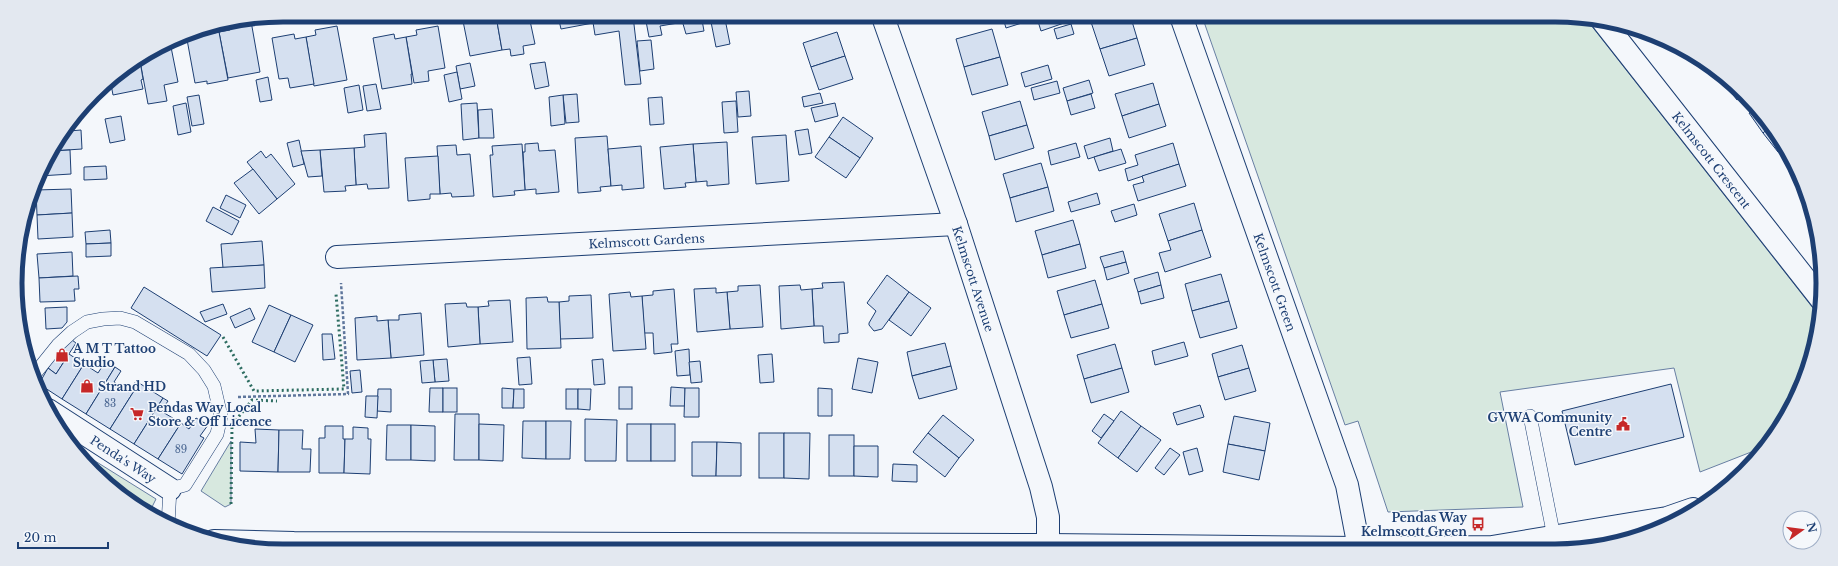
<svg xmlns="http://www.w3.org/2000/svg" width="1838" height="566" viewBox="0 0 1838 566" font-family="'Libre Baskerville',serif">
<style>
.green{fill:#d7e8df;stroke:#687fa3}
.building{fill:#d5e0f0;stroke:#1d3f73}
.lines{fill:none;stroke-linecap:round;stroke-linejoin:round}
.lane-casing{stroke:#1d3f73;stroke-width:14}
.street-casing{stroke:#1d3f73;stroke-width:24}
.path{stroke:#5e769c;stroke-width:2.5;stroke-dasharray:3 2;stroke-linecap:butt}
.lane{stroke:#f4f7fb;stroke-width:13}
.street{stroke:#f4f7fb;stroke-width:22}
.hedge{stroke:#2c6c60;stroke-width:3;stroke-dasharray:2 3;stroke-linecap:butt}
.labels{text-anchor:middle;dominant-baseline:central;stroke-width:3;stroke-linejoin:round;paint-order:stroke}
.number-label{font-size:10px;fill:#4b6792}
.street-label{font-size:12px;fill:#1d3f73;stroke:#f4f7fb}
.poi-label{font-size:12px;font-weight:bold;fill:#1d3f73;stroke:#f4f7fb;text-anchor:start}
.rim{fill:none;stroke:#1d3f73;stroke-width:5}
</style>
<rect width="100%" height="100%" fill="#f4f7fb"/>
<!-- green -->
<g class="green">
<path d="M1203,19L1587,20L1820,317L1818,336L1787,417L1764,447L1700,472L1674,368L1500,392L1523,507L1388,512L1358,421L1345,425Z"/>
<path d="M231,441V504L225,507L201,491Z"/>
<path d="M71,446L156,499L152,507L134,506Z"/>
</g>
<!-- building -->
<g class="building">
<path d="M462,16H496L502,50L470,56Z"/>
<path d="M496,16H529L535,44L523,46L524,54L511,56L510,49L502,50Z"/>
<path d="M558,16H592L593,23L561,29Z"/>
<path d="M592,16H633L641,84L625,85L619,31L595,35Z"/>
<path d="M645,16L677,17L678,23L660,26L662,35L649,37Z"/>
<path d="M681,17H712V18L702,20L704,31L686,34Z"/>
<path d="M1003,18H1027L1028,21L1006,28Z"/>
<path d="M1037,18H1065L1067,22L1041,31Z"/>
<path d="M1104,18H1131L1137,38L1100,49L1091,22Z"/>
<path d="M725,19L730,44L716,47L711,22Z"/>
<path d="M251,21L260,72L228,78L219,32L230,30V25Z"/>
<path d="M1071,24L1074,34L1057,39L1054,29Z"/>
<path d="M337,26L347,80L314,86L306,37L316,35L315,30Z"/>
<path d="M438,26L445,68L428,71L429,81L414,83L406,37L417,35L416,30Z"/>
<path d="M208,29L209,34L219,32L228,80L207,84V81L195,83L186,34Z"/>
<path d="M992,29L1000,57L964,67L956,39Z"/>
<path d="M837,32L845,56L811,67L803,43Z"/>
<path d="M294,34L295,39L306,37L314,84L290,88L288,78L279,79L272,38Z"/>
<path d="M394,34L395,39L406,37L412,74H411L412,84L382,89L373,38Z"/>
<path d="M1137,38L1145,65L1109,76L1100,49Z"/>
<path d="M651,40L654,69L640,71L637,41Z"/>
<path d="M170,42L178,82L164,85L167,101L148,104L140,61Z"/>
<path d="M845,56L853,79L819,90L811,67Z"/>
<path d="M1000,57L1008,85L972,95L964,67Z"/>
<path d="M140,61L143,79L141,80L143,89L113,95L110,79Z"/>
<path d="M545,62L549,86L535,89L530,64Z"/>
<path d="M470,63L475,86L460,89L456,66Z"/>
<path d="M1048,65L1052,79L1025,87L1021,73Z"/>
<path d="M457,72L462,99L449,102L444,75Z"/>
<path d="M268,77L272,100L260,102L256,80Z"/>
<path d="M1725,78L1745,94L1737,100L1722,80Z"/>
<path d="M1089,80L1093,93L1067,101L1063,88Z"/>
<path d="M1057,81L1060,93L1034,100L1031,88Z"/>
<path d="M1153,83L1159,104L1122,116L1115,94Z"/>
<path d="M376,84L381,109L367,111L363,86Z"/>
<path d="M359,85L363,110L348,113L344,88Z"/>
<path d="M749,91L751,116L738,117L736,92Z"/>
<path d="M820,93L823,103L804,107L802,97Z"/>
<path d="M577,94L579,122L566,123L563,95Z"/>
<path d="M1091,94L1095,108L1071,115L1067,101Z"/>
<path d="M199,95L204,124L192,126L187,97Z"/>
<path d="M563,95L565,124L551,126L549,97Z"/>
<path d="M662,97L664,124L650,125L648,98Z"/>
<path d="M736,101L738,132L724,133L722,102Z"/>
<path d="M1020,101L1027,125L989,136L982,112Z"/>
<path d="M186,103L191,132L178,135L173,106Z"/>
<path d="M477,103L479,138L463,140L461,104Z"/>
<path d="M835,103L838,116L815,122L811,108Z"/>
<path d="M1159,104L1166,126L1129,138L1122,116Z"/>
<path d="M1756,108L1771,126L1763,133L1749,113Z"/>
<path d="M492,109L494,138H479L478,110Z"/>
<path d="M121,116L125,140L110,143L105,119Z"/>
<path d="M843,117L873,138L860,158L829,137Z"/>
<path d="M67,125H69V131L81,130L82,149L51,151Z"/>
<path d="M1027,125L1034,148L995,160L989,136Z"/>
<path d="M1771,126L1785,147L1778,152L1763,133Z"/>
<path d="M808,129L812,153L799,155L795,131Z"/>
<path d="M386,133L389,188L368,189L367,184L356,185L354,148L365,147L364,135Z"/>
<path d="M786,135L789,181L756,184L752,137Z"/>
<path d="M607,136L611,186L600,187L601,191L578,193L575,138Z"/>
<path d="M829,137L860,158L846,178L815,157Z"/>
<path d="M1110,138L1113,151L1088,159L1084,146Z"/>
<path d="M299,140L304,164L293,167L287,143Z"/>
<path d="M727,142L729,184L707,186V181L696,182L693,144Z"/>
<path d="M538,143L539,151L555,150L559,192L536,194V189L525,190L523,152H525V144Z"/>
<path d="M1076,143L1080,157L1051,165L1048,151Z"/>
<path d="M1173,143L1179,164L1128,181L1125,169L1138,165L1135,155Z"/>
<path d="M522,144L525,190L514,191L515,195L493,197L490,155H493L492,146Z"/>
<path d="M693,144L696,182L685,183L686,187L664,189L660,147Z"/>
<path d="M456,145L457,155L470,154L474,196L452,197L451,193L440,194L437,146Z"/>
<path d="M641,146L644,188L622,190V185L611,186L608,149Z"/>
<path d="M354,148L356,185L345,186L346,191L324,192L320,150Z"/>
<path d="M1121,149L1126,163L1099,171L1094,157Z"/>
<path d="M70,150L71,174L39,176L43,164L51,151Z"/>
<path d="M320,150L322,176L308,177L301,151Z"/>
<path d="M261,151L266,158L271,154L295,184L277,199L247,162Z"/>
<path d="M438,156L440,194H430V199L408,201L405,158Z"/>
<path d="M1792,161L1803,181V183L1788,164Z"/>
<path d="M1041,163L1048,187L1010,198L1003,174Z"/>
<path d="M1179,164L1186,186L1138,201L1133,185L1144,182L1142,176Z"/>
<path d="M106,166L107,179L84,180V167Z"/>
<path d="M253,169L277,199L259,214L234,183Z"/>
<path d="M1048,187L1054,211L1016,222L1010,198Z"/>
<path d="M71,189L72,213L37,215L36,190Z"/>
<path d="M1097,193L1100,204L1071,212L1068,202Z"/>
<path d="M226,195L246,205L240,218L220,208Z"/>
<path d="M1194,203L1202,230L1168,241L1159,214Z"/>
<path d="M1134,204L1137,215L1115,222L1111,211Z"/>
<path d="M213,207L239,221L232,235L206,221Z"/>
<path d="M72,213L73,237L38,239L37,215Z"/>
<path d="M1073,220L1080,244L1042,255L1035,231Z"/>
<path d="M110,230L111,243L86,244L85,232Z"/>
<path d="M1202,230L1211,257L1165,272L1159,253L1171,250L1168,241Z"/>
<path d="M262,241L264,265L223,268L221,244Z"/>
<path d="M111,243V256L86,257V244Z"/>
<path d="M1080,244L1086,268L1048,278L1042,255Z"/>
<path d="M1123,251L1126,262L1104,268L1100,257Z"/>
<path d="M72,252L73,276L39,278L37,254Z"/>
<path d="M1126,262L1129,273L1107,280L1104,268Z"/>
<path d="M264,265L265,288L212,292L210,268Z"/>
<path d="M1158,272L1161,285L1138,292L1134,279Z"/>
<path d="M1221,274L1229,301L1192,311L1185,284Z"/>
<path d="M887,275L909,292L882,329L874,331L869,325V323L876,311L867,303Z"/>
<path d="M78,276L79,289H74L75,301L40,302L39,278Z"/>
<path d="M1095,280L1102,304L1064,315L1057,291Z"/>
<path d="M844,282L848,333L839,334V342L824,343L823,326H814L812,289L823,288L822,283Z"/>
<path d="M760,285L763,327L730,329L727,292L738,291V286Z"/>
<path d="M800,285L801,290L812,289L814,326L781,329L779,286Z"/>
<path d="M1161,285L1164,298L1141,304L1138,292Z"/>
<path d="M144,287L221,335L207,356L131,308Z"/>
<path d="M716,288V293L727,292L730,329L697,332L694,289Z"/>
<path d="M674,289L678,344H671L672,352L654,354L653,333H644L642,296L653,295V291Z"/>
<path d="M630,292L631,297L642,296L646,349L613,351L609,294Z"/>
<path d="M909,292L931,308L911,336L889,320Z"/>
<path d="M591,295L593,338L560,339L559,302L569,301V296Z"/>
<path d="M547,297L548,302H559L561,348L527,349L526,298Z"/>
<path d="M510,300L513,342L480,344L478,307L489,306L488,301Z"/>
<path d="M1229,301L1237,328L1200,338L1192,311Z"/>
<path d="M466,303L467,307H478L480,344L448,347L445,304Z"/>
<path d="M223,304L227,314L205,322L200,312Z"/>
<path d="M1102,304L1109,328L1071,338L1064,315Z"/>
<path d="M269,305L291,315L274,352L252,342Z"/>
<path d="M67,307V322L62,328L46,329L45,308Z"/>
<path d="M250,308L255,319L235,328L230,317Z"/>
<path d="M421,313L424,355L391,358L388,320H399V315Z"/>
<path d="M291,315L313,325L295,362L274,352Z"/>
<path d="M377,316V321L388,320L391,358L357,360L355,318Z"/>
<path d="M322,334H332L335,359L323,360Z"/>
<path d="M68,337L76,343L56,374L48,368Z"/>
<path d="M1184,342L1188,356L1155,365L1152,351Z"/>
<path d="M945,343L951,366L912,376L907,352Z"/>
<path d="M1115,344L1122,368L1084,379L1077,355Z"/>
<path d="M1242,345L1249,368L1218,377L1212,354Z"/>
<path d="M689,349L690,375L677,376L675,351Z"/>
<path d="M69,354L84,364L62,399L39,384L48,368L56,374Z"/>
<path d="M772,354L774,382L760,383L758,355Z"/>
<path d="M530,357L532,384L519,385L517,358Z"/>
<path d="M858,358L878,362L872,393L852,389Z"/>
<path d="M447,359L449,381L435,382L433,360Z"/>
<path d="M603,359L605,384L594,385L592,360Z"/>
<path d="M433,360L435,382L422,383L420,361Z"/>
<path d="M700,361L702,382L691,383L689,362Z"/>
<path d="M105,362L115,367L86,414L62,399L84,364L98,373Z"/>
<path d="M951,366L957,389L919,399L912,376Z"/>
<path d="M115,367L121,371L114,382L129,392L136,381L139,383L110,429L86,414Z"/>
<path d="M1122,368L1129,392L1091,403L1084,379Z"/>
<path d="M1249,368L1256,391L1225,400L1218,377Z"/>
<path d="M360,370L362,392L352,393L350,371Z"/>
<path d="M139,383L163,398L134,444L110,429Z"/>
<path d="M1671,384L1684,437L1575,465L1562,411Z"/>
<rect x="619" y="387" width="13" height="22"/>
<path d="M671,387L685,388V406H670Z"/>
<path d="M430,388H443V412H429Z"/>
<rect x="443" y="388" width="14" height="24"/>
<path d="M502,388L514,389L513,408H502Z"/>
<path d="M685,388H699V417H684Z"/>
<path d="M818,388L832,389V416H818Z"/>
<path d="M378,389H391V412L377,411Z"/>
<path d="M514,389H524V408H513Z"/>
<rect x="566" y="389" width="12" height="20"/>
<path d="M578,389H591L590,410L578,409Z"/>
<path d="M366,396H378L377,418L365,417Z"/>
<path d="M163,398L168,401L161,411L181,423L158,459L134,444Z"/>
<path d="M1200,405L1204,417L1177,425L1173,413Z"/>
<path d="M1121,411L1141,426L1118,458L1098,443Z"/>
<path d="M455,414H479V460H454Z"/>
<path d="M1104,414L1114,421L1101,438L1092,431Z"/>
<path d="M943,415L974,440L959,458L928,433Z"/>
<path d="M1234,416L1270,423L1265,451L1228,444Z"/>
<path d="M196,418L208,425L200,436L204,438L182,474L158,459L181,423L189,429Z"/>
<path d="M585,419L617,420L616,461H585Z"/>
<path d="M523,421H546V459L522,458Z"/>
<path d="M546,421H571L570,459H546Z"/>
<path d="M479,424L504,425L503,461L479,460Z"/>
<rect x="627" y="424" width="24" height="37"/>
<rect x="651" y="424" width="24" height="37"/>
<path d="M387,425H411V460H386Z"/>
<path d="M411,425L435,426V461L411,460Z"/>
<path d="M325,426H343V439H345L344,473H319V438H325Z"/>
<path d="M1141,426L1161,440L1137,472L1118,458Z"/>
<path d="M353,427L368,428V439H371L370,474L344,473L345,439H353Z"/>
<path d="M255,429L279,430L278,472L240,471V442L256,443Z"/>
<path d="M279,430H303L302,449H311L310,472H278Z"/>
<rect x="759" y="433" width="25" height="45"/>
<path d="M784,433H810L809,479L784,478Z"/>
<path d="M928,433L959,458L945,477L913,452Z"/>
<rect x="829" y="435" width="25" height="41"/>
<path d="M692,442H717L716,476H692Z"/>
<path d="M717,442L741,443V476H716Z"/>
<path d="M1228,444L1265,451L1259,480L1223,472Z"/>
<path d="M854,446H878V477L854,476Z"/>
<path d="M1170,448L1180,455L1164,475L1155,468Z"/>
<path d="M1197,448L1203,471L1189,475L1183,452Z"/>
<path d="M893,464L917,465V482L892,481Z"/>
</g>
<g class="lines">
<!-- lane casing -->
<g class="lane-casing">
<g id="lane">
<path d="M33,376L58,345L72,332L87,322L103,319L120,318L135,322L189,354L204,370L214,386L221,416L217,434L185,485L170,489L168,524"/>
<path d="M1530,416L1554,537"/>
</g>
</g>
<!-- street casing -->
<g class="street-casing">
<g id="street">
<path id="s1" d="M883,17L956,224L1041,487L1048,517V545"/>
<path id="s2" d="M1182,19L1347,485L1359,548"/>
<path id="s3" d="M1602,20L1821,299"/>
<path id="s4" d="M337,257L956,224"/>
<path id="s5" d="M48,410L170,489"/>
<path d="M214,541L294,543L1048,545L1359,548L1492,547L1667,518L1693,509"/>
</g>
</g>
<!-- path -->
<path class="path" d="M238,397L348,394L341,283"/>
<!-- lane -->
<use href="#lane" class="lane"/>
<!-- street -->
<use href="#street" class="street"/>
<!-- hedge -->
<g class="hedge">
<path d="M223,337L254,391L344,389L336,294"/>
<path d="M231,504L232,425L252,400L277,401"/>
</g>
</g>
<!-- icons -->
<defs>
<g id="shop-bare" transform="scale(1.08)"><path d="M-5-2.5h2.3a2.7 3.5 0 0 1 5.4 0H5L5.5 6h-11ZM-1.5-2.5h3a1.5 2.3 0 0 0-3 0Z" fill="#c62828" stroke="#f4f7fb" stroke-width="2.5" paint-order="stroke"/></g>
<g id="supermarket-bare" transform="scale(1.08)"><path d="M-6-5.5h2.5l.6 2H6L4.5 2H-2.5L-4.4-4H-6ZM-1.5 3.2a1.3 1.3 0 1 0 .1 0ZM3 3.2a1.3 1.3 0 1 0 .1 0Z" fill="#c62828" stroke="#f4f7fb" stroke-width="2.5" paint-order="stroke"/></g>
<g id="civic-bare" transform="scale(1.08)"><path d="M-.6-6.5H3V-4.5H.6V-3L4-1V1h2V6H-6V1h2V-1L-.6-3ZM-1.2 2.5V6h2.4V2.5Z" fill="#c62828" stroke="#f4f7fb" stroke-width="2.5" paint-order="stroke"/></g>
<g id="bus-bare" transform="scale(1.08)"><path d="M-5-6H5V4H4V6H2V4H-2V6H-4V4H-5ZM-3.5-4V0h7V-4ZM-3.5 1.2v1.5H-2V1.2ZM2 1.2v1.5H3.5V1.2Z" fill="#c62828" stroke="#f4f7fb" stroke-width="2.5" paint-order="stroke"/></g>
</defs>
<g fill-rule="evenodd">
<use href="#shop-bare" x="62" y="355"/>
<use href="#shop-bare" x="87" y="386"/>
<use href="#supermarket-bare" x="137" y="414"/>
<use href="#civic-bare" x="1623" y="424"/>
<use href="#bus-bare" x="1478" y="524"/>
</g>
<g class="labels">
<!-- number labels -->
<g class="number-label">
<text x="110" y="403">83</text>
<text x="181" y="449">89</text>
</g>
<!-- street labels -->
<g class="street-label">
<text stroke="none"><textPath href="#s3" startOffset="178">Kelmscott Crescent</textPath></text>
<text stroke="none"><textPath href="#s4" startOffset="310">Kelmscott Gardens</textPath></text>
<text stroke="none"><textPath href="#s1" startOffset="277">Kelmscott Avenue</textPath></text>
<text stroke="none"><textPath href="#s2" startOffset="279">Kelmscott Green</textPath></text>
<text stroke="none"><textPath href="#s5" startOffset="90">Penda's Way</textPath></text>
</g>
<!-- poi labels -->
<g class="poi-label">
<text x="73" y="348">A M T Tattoo<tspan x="73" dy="14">Studio</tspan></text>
<text x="98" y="386">Strand HD</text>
<text x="148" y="407">Pendas Way Local<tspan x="148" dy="14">Store &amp; Off Licence</tspan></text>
<text x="1612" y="417" text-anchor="end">GVWA Community<tspan x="1612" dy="14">Centre</tspan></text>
<text x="1467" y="517" text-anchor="end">Pendas Way<tspan x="1467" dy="14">Kelmscott Green</tspan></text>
</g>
</g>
<!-- crop -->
<path d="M0 0H1838V566H0ZM283 22H1555A261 261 0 0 1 1816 283V283A261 261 0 0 1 1555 544H283A261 261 0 0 1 22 283V283A261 261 0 0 1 283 22Z" fill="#e3e8f0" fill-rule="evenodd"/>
<path class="rim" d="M283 22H1555A261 261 0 0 1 1816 283V283A261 261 0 0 1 1555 544H283A261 261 0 0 1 22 283V283A261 261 0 0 1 283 22Z"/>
<!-- north arrow -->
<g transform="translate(1802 530) rotate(76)"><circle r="19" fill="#f4f7fb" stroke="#9eadc5"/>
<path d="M0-3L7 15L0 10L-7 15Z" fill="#c62828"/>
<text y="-6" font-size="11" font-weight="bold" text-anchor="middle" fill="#1d3f73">N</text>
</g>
<!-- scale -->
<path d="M18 542v6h90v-6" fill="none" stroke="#1d3f73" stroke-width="2"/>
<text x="24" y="542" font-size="12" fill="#1d3f73" stroke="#f4f7fb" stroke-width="3" paint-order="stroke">20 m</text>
</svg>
